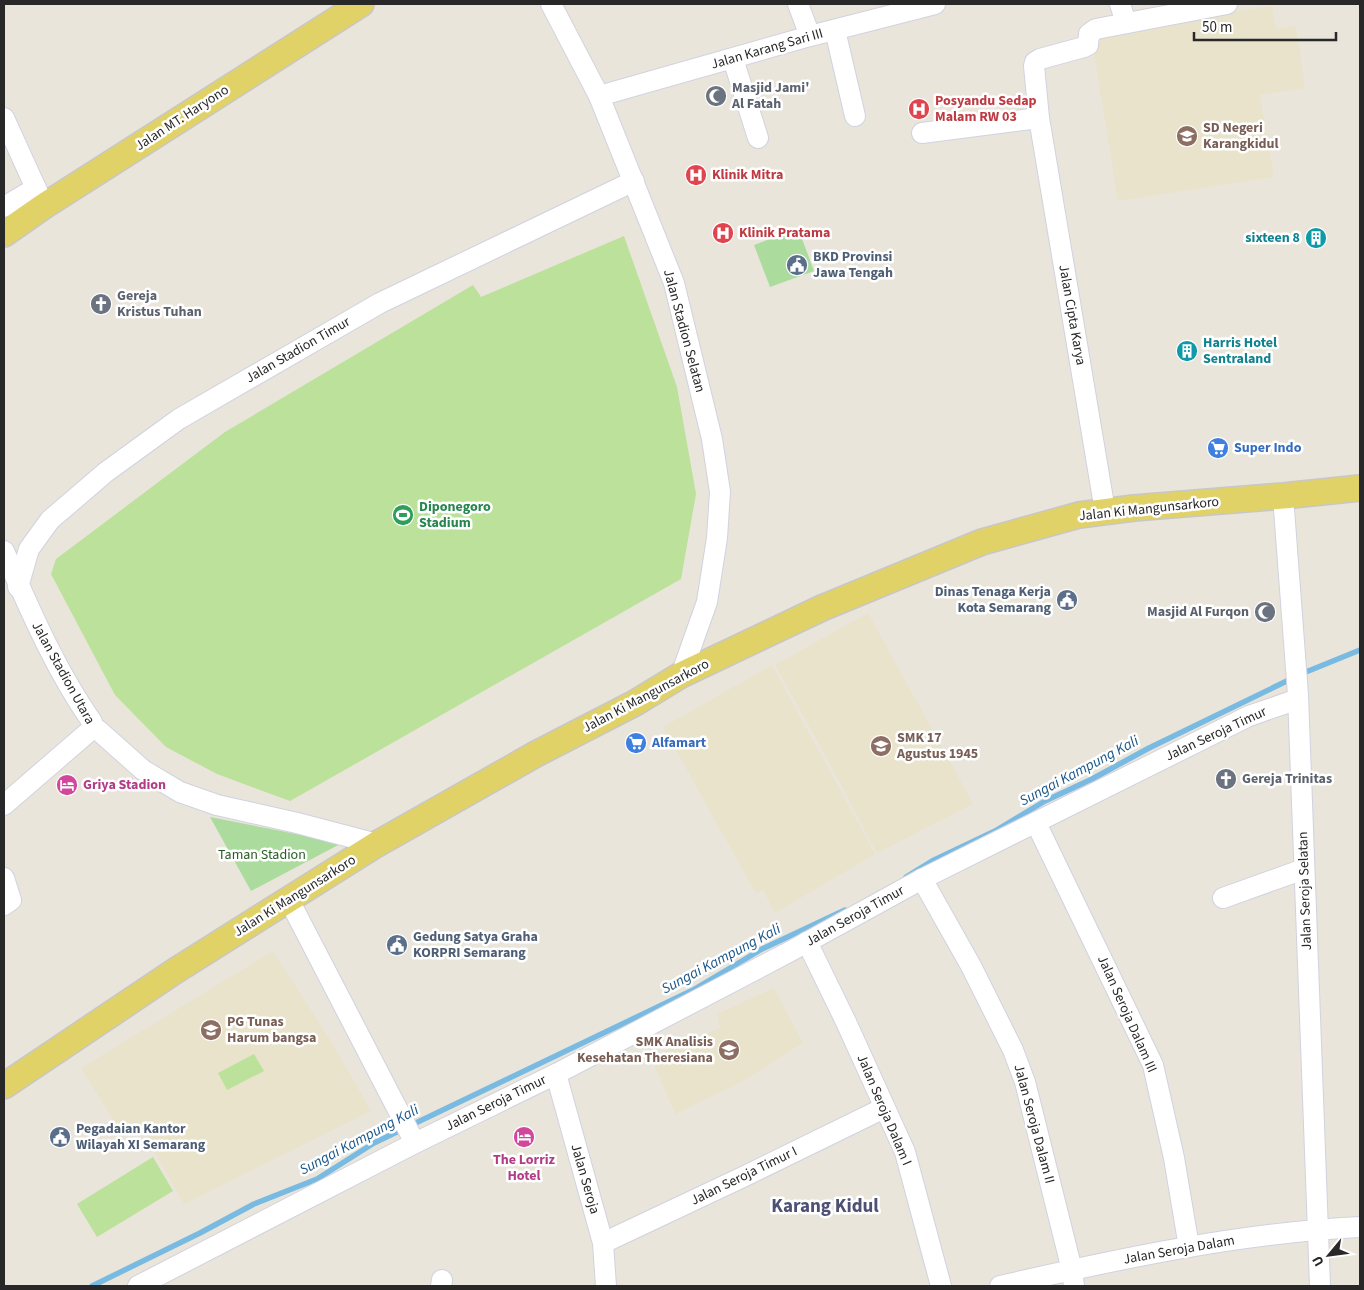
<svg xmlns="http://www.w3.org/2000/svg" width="1364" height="1290" viewBox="0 0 1364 1290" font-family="'Source Sans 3',sans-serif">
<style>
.education{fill:#e9e3cc}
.green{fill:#abdb9d}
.pitch{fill:#bbe19a}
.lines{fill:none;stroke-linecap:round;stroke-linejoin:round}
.stream{stroke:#78bae1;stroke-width:5.5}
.minor-casing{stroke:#d1d2e0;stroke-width:22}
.major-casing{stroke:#c7c7c7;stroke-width:28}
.minor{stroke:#fff;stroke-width:20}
.major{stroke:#e1d268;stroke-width:25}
.labels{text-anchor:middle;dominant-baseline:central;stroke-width:5;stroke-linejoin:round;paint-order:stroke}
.street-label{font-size:14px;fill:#282828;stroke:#fff}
.worship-label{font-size:14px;font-weight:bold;fill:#5b616d;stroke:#fff;text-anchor:start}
.health-label{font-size:14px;font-weight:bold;fill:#be3a42;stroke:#fff;text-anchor:start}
.education-label{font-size:14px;font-weight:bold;fill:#785e54;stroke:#fff;text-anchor:start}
.culture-label{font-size:14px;font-weight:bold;fill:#0d838f;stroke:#fff;text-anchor:end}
.service-label{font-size:14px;font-weight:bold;fill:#4e5e75;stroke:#fff;text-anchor:start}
.shop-label{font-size:14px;font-weight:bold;fill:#366cbe;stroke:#fff;text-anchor:start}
.leisure-label{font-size:14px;font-weight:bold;fill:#27864d;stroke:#fff;text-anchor:start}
.hotel-label{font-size:14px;font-weight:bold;fill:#b23c85;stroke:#fff;text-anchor:start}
.park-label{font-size:14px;fill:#265d21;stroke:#fff}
.water-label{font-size:15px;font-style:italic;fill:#1b578a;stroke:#fff}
.district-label{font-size:19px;font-weight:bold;fill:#4e5074;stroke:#fff}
</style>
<rect width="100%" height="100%" fill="#e9e5db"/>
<!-- education -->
<g class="education">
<path d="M1272,6L1276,29L1296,26L1305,88L1260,95L1274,177L1118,201L1091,34Z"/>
<path d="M868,613L973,804L877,853L829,762L775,665Z"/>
<path d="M772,665L875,854L775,913L763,890L756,894L663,727Z"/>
<path d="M273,951L334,1046L371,1111L184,1204L139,1125L115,1123L81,1068Z"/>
<path d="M774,988L803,1043L739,1083L675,1114L651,1057L720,1028L717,1014Z"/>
</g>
<!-- green -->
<g class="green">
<path d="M798,228L814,271L770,287L754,245Z"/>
<path d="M210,817L342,843L251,891Z"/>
</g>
<!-- pitch -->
<g class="pitch">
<path d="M624,236L677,387L696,494L681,579L290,801L217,774L166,747L115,695L51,574L56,559L225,432L473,285L481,297Z"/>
<path d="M254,1054L264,1071L227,1090L218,1073Z"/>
<path d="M153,1157L173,1191L97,1237L77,1204Z"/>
</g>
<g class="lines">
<!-- stream -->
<g class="stream">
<path d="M1301,674L1360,650"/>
<path d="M906,877L932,861L995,831L1045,801L1092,779L1149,748L1293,678"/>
<path d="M92,1286L200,1233L254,1204L317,1179L374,1143L693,990L762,949L845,910"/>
</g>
<!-- minor casing -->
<g class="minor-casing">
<g id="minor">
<path d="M551,4L599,96L674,283L712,439L720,492L717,538L707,602L681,675"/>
<path d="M798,4L810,36"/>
<path d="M1120,4L1126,23"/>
<path d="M835,30L855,116"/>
<path d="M733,59L758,138"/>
<path d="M599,96L810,36L935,4"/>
<path d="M4,118L44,206"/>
<path d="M922,133L1039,118"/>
<path d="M4,207L36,188"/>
<path d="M1283,496L1298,695L1320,1286"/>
<path d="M1105,511L1039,118L1034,66L1035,62L1040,59L1084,47L1088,45L1089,34L1096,29L1227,4"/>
<path d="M4,551C30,610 55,669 92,722L93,728L98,730L143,770L180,792L217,805L297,823L377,844"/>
<path d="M18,587L29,549L50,520L106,472L179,419L380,303L634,181"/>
<path d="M4,805L93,728"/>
<path d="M1036,823L1153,1065L1174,1158L1189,1247"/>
<path d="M4,878L11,900L4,905"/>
<path d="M922,879L971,966L1013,1050L1025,1082L1072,1270L1074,1286"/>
<path d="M1223,898L1304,869"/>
<path d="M289,900L415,1143"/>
<path d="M807,942L846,1022L905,1152L941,1286"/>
<path d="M556,1074L603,1243L606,1286"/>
<path d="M603,1243L745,1176L884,1108"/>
<path d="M138,1286L415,1143L556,1074L789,952L922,879L1249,716L1298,699"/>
<path d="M441,1286L442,1280"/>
<path d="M1000,1286C1118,1259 1239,1233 1360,1227"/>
</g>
</g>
<!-- major casing -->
<g class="major-casing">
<g id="major">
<path d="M4,234L44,206L361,4"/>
<path d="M4,1086L175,971L377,844L536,754L635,703L681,675L822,608L982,542L1079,515L1134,508L1283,496L1360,488"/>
</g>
</g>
<!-- minor -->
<use href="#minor" class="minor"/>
<!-- major -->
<use href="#major" class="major"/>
</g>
<!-- icons -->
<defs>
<g id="mosque-disc" transform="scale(1.125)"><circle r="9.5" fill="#6b7280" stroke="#fff"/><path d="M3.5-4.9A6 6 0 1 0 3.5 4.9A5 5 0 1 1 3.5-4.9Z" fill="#fff"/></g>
<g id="hospital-disc" transform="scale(1.125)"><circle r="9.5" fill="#e0444e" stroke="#fff"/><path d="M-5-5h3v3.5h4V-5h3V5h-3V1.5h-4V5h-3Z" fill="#fff"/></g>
<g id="school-disc" transform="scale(1.125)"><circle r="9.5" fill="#8d6e63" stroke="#fff"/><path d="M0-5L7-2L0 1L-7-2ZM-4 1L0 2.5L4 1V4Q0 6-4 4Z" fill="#fff"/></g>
<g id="building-disc" transform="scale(1.125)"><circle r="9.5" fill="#0f9aa8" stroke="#fff"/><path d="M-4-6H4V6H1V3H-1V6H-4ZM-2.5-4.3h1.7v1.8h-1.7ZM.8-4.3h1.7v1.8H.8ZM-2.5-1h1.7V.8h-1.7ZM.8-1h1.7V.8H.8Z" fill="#fff"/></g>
<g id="civic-disc" transform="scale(1.125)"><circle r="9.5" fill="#5c6f8a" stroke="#fff"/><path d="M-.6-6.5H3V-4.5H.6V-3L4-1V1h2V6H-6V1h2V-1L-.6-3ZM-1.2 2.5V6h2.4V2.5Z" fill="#fff"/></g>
<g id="church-disc" transform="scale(1.125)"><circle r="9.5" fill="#6b7280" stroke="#fff"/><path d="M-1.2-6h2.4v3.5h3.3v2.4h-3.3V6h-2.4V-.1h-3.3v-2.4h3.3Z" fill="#fff"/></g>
<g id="supermarket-disc" transform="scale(1.125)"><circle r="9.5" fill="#3f7fe0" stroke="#fff"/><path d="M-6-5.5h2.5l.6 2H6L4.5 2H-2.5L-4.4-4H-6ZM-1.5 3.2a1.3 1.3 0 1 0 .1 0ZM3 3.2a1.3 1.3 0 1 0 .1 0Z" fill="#fff"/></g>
<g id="stadium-disc" transform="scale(1.125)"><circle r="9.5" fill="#2e9e5b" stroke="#fff"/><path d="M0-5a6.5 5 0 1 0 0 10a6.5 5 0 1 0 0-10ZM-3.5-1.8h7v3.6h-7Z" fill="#fff"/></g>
<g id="hotel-disc" transform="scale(1.125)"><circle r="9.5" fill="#d1479c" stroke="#fff"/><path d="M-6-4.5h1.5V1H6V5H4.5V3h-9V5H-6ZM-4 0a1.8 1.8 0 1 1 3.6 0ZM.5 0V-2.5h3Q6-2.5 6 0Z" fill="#fff"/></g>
</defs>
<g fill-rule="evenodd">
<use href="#mosque-disc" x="716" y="96"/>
<use href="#hospital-disc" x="919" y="109"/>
<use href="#school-disc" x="1187" y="136"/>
<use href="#hospital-disc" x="696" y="175"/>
<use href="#hospital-disc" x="723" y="233"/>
<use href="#building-disc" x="1316" y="238"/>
<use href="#civic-disc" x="797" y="265"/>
<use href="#church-disc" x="101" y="304"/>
<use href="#building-disc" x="1187" y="351"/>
<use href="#supermarket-disc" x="1218" y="448"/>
<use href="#stadium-disc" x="403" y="515"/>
<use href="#civic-disc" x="1067" y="600"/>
<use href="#mosque-disc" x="1265" y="612"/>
<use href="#supermarket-disc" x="636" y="743"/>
<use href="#school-disc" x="881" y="746"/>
<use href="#church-disc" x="1226" y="779"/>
<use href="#hotel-disc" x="67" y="785"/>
<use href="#civic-disc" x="397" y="945"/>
<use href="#school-disc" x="211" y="1030"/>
<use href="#school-disc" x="729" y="1050"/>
<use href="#civic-disc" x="60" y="1137"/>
<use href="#hotel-disc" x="524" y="1137"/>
</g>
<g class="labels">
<!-- street labels -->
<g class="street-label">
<text transform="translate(767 49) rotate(-16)">Jalan Karang Sari III</text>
<text transform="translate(182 118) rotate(-33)">Jalan MT. Haryono</text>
<text transform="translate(1072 315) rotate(80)">Jalan Cipta Karya</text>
<text transform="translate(684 331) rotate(75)">Jalan Stadion Selatan</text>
<text transform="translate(298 350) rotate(-30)">Jalan Stadion Timur</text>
<text transform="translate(1149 509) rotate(-6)">Jalan Ki Mangunsarkoro</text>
<text transform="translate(63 673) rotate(61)">Jalan Stadion Utara</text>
<text transform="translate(646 696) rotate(-28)">Jalan Ki Mangunsarkoro</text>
<text transform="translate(1216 734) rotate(-25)">Jalan Seroja Timur</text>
<text transform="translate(1305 891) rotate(-92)">Jalan Seroja Selatan</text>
<text transform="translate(295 896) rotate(-32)">Jalan Ki Mangunsarkoro</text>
<text transform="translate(855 916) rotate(-29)">Jalan Seroja Timur</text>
<text transform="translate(1127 1014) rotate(66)">Jalan Seroja Dalam III</text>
<text transform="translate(496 1103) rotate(-26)">Jalan Seroja Timur</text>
<text transform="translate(884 1110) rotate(67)">Jalan Seroja Dalam I</text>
<text transform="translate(1034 1124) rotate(75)">Jalan Seroja Dalam II</text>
<text transform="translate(744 1176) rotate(-26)">Jalan Seroja Timur I</text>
<text transform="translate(585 1179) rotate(74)">Jalan Seroja</text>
<text transform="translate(1179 1250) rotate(-10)">Jalan Seroja Dalam</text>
</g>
<!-- worship labels -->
<g class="worship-label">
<text x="732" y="88">Masjid Jami'<tspan x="732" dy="16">Al Fatah</tspan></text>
<text x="117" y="296">Gereja<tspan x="117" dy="16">Kristus Tuhan</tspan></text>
<text x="1249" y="612" text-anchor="end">Masjid Al Furqon</text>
<text x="1242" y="779">Gereja Trinitas</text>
</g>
<!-- health labels -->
<g class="health-label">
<text x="935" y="101">Posyandu Sedap<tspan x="935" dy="16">Malam RW 03</tspan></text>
<text x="712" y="175">Klinik Mitra</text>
<text x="739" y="233">Klinik Pratama</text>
</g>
<!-- education labels -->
<g class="education-label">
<text x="1203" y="128">SD Negeri<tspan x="1203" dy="16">Karangkidul</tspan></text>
<text x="897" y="738">SMK 17<tspan x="897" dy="16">Agustus 1945</tspan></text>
<text x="227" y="1022">PG Tunas<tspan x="227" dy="16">Harum bangsa</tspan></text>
<text x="713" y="1042" text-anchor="end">SMK Analisis<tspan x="713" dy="16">Kesehatan Theresiana</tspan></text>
</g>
<!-- culture labels -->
<g class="culture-label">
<text x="1300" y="238">sixteen 8</text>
<text x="1203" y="343" text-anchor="start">Harris Hotel<tspan x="1203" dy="16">Sentraland</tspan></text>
</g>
<!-- service labels -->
<g class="service-label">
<text x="813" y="257">BKD Provinsi<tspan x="813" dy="16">Jawa Tengah</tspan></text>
<text x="1051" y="592" text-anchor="end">Dinas Tenaga Kerja<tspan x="1051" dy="16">Kota Semarang</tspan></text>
<text x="413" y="937">Gedung Satya Graha<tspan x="413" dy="16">KORPRI Semarang</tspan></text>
<text x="76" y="1129">Pegadaian Kantor<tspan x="76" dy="16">Wilayah XI Semarang</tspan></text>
</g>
<!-- shop labels -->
<g class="shop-label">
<text x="1234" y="448">Super Indo</text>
<text x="652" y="743">Alfamart</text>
</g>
<!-- leisure labels -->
<g class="leisure-label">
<text x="419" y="507">Diponegoro<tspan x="419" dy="16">Stadium</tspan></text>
</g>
<!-- hotel labels -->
<g class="hotel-label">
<text x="83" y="785">Griya Stadion</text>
<text x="524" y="1160" text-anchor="middle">The Lorriz<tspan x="524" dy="16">Hotel</tspan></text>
</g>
<!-- park labels -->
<g class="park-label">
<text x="262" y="855">Taman Stadion</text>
</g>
<!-- water labels -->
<g class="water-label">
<text transform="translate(1079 771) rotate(-28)">Sungai Kampung Kali</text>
<text transform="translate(721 959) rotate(-28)">Sungai Kampung Kali</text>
<text transform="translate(359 1140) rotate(-28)">Sungai Kampung Kali</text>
</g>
<!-- district labels -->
<g class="district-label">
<text x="825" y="1206">Karang Kidul</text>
</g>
</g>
<!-- border -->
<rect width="1364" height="1290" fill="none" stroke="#282828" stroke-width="10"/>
<!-- north arrow -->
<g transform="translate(1329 1255) rotate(241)" stroke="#ffffff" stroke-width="4" paint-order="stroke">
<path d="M0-4L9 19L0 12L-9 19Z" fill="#282828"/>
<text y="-8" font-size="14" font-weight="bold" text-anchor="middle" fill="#282828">U</text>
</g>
<!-- scale -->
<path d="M1194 32v8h142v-8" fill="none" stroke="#282828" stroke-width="2.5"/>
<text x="1202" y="32" font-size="15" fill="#282828" stroke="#ffffff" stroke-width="4" paint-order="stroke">50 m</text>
</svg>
